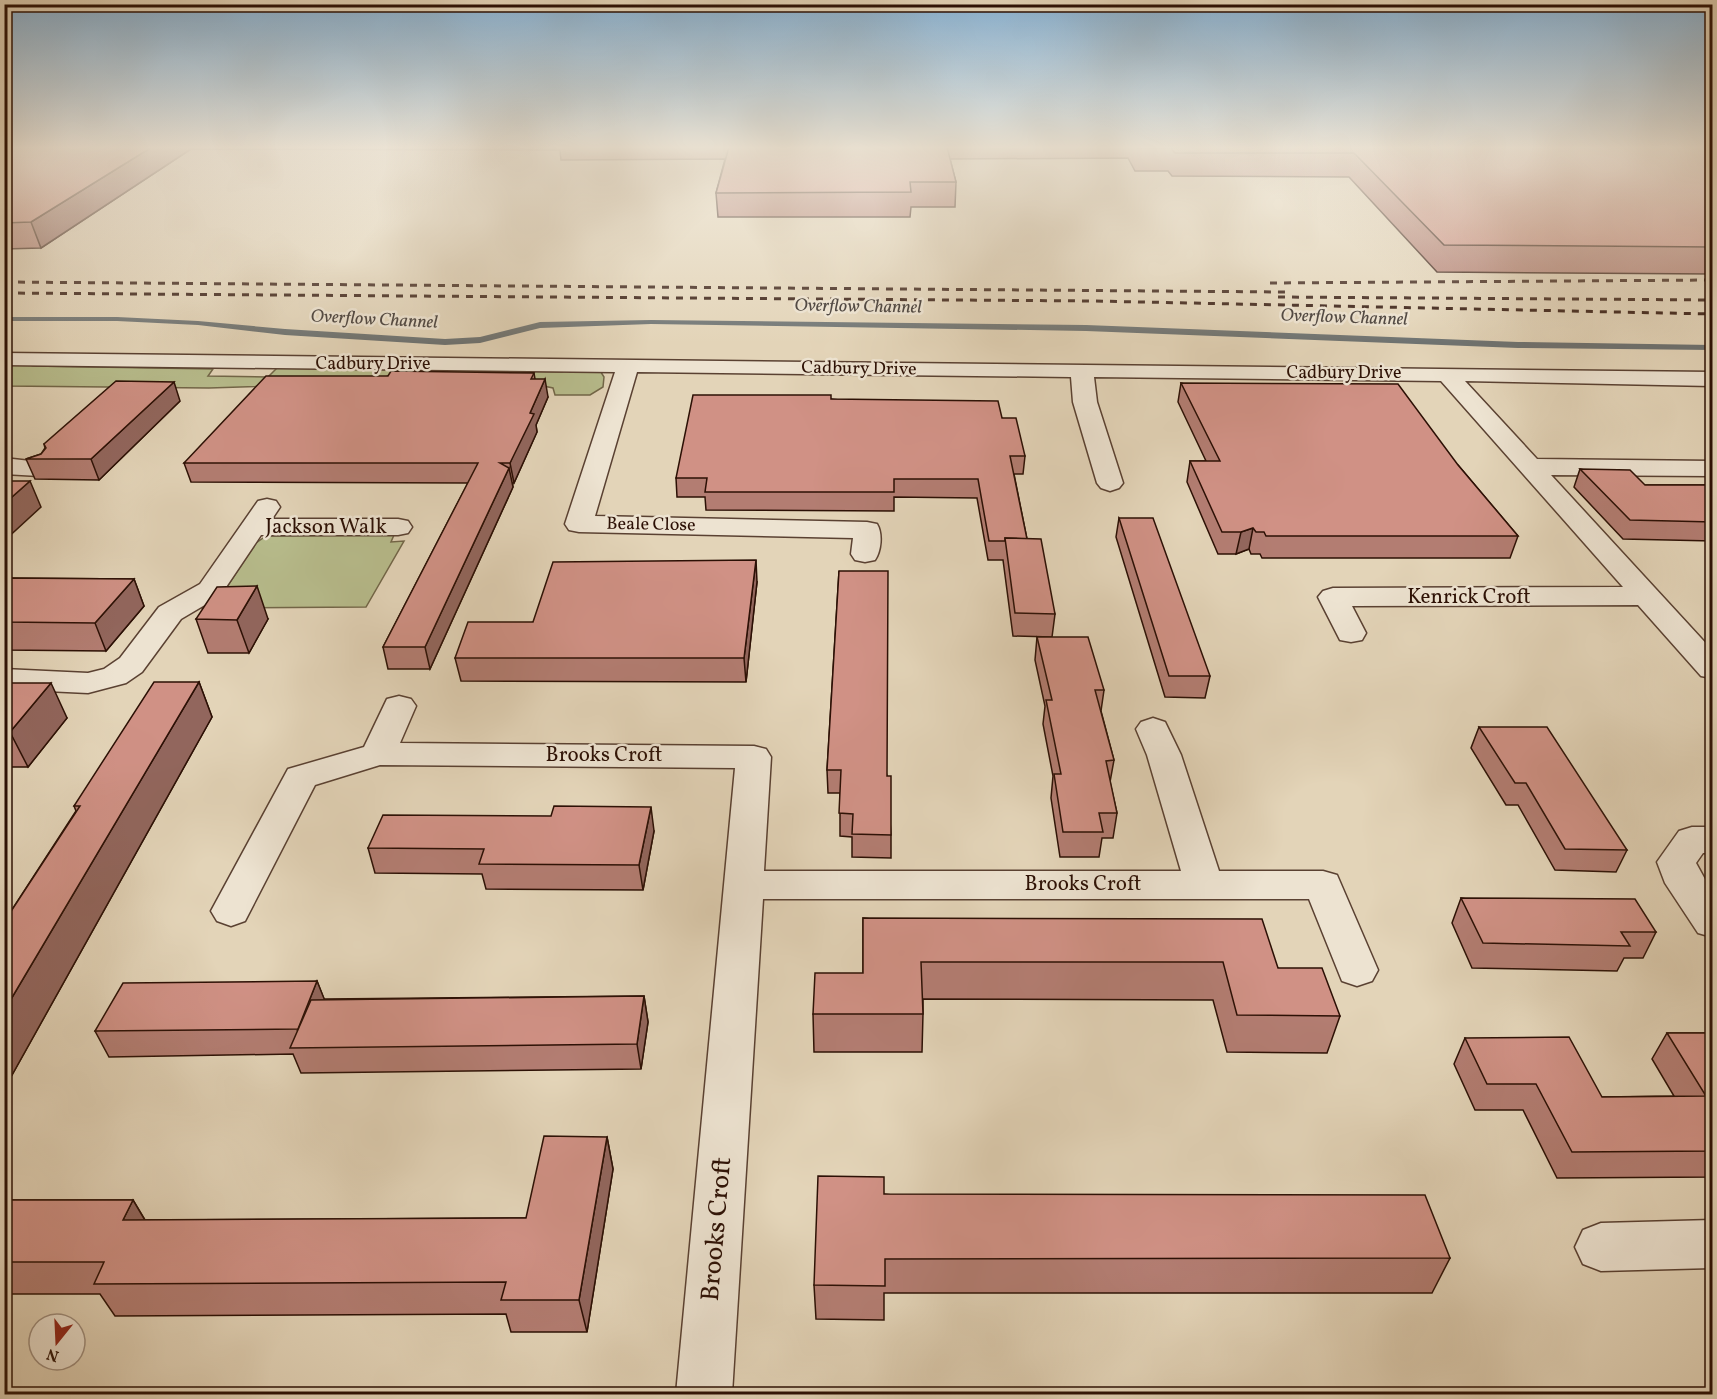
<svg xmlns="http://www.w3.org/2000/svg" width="1717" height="1399" viewBox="0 0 1717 1399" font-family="Vollkorn,serif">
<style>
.green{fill:#b7bc8c;stroke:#726648;stroke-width:1.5}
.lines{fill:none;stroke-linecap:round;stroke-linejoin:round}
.stream{fill:#6e7372;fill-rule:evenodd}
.minor-casing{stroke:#5a4132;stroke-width:3}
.minor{fill:#ede3d1;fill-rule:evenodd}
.rail{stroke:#2c1005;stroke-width:3;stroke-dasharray:7 7;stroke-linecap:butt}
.wall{fill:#b37d72;stroke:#2c1005;stroke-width:1.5}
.shaded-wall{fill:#92665d;stroke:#2c1005;stroke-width:1.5}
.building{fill:#d09185;stroke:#2c1005;stroke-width:1.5}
.labels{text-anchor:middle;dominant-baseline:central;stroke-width:5;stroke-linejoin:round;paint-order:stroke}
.far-water-label{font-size:18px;font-style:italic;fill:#524a44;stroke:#ede3d1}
.far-street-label{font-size:18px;fill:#2c1005;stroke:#ede3d1}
.street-label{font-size:21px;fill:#2c1005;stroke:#ede3d1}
.near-street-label{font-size:26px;fill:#2c1005;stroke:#ede3d1}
</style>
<rect width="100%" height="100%" fill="#e3d4b8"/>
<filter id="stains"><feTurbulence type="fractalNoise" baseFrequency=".00333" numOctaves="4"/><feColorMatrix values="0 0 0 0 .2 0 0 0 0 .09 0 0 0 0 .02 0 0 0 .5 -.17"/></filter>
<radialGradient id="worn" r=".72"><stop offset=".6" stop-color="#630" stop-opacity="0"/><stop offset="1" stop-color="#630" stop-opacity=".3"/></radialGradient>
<!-- green -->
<g class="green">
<path d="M22,362L33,366L213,369L208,376L268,377L277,368L562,372L572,368L599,369L604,377L603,387L590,395H555L553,388L504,378L209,388L5,386L4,366Z"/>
<path d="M394,535L391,542L404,541L366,607L201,608L223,593L256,543L266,536Z"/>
</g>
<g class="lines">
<!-- stream -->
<path class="stream" d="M4,317H117L198,321L285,329L445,339L480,337L540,322L651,320L1086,325L1518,342L1712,345V350L1518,348L1086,331L651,324L540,328L480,343L445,345L285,335L198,325L117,321H4Z"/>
<!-- minor casing -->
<g class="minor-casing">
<g id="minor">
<path d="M4,353L1712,372V386L1465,381L1537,459L1712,461V476L1551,475L1712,650V678L1701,676L1638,605L1352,606L1366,633L1362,640L1351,642L1340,640L1318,597L1323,591L1333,588L1623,587L1441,381L1094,377L1097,402L1123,483L1119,488L1110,491L1101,488L1097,483L1073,402L1071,377L637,372L595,516L867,522L877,524C883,534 881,551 875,560L865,562L855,560L851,554L853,538L579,532L569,530L565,524L615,372L4,365Z"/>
<path d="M4,458L48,463L52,468L48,473L39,476L4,474Z"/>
<path d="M267,499L276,501L280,507L272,519H398L408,521L412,527L408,533L398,535H261L220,596L181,619L142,672L126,683L88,693L4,689V669L88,673L104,669L120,658L159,607L200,584L258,501Z"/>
<path d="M399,696L411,699L416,706L400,743L754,746L766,749L771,757L764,871H1181L1147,755L1136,729L1141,722L1153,718L1165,722L1181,755L1219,871H1323L1337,875L1378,970L1372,981L1357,986L1342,981L1309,899H763L732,1394H676L735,768L380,765L315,785L245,921L231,926L217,921L211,911L288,769L364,747L387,699Z"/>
<path d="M1692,827H1712V853H1703L1696,863L1712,892V937L1698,933L1665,883L1657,862L1679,831Z"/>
<path d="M1712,1220V1268L1601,1271L1583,1264L1575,1247L1583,1230L1601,1223Z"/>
</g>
</g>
<!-- minor -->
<use href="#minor" class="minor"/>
<!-- rail -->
<g class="rail">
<path d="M4,282L1285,292"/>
<path d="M1270,283L1712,280"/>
<path d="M4,293L1094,301L1712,314"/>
<path d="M1278,297L1712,300"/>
</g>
</g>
<!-- wall -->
<g class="wall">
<path d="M4,147H1713V274L1437,272L1349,177L1172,176L1168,171H1135L1128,158L950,159L956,182L955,207H911L910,217H718L716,193L725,159L561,160L560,150L191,149L41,248L4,249Z"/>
<path d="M534,373L535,379L548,397L536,425L537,432L514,483H512L513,487L430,669H388L383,647L468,483L191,482L184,463L388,376Z"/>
<path d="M1181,383L1458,465L1518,536L1510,558H1262L1260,554H1251L1249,549L1236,554H1218L1187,482L1190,461H1206L1178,402Z"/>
<path d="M831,399L1002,418L1025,456L1023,474H1014L1027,539L1055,614L1052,637L1013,636L1003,560H988L977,498L894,497V511L706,510L705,497H677L676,478Z"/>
<path d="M180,401L99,480L35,479L26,459L41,454L45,448L44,444Z"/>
<path d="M1580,469L1645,485H1713V541L1623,539L1574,487Z"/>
<path d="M1119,518L1210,676L1205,698L1165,697L1116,537Z"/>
<path d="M839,571L887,776L891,835V858L852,857V837L840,836V793H828L827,770Z"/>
<path d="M4,578L134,579L144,606L106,651L4,650Z"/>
<path d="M757,582L746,682L461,681L455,658L533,622Z"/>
<path d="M196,619H268L249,653H208Z"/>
<path d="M1037,637L1104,690L1101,711L1114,760L1110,782L1117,813L1113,838H1102L1099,857H1060L1051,798L1053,776L1043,724L1045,706L1035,660Z"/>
<path d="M199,682L212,717L12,1075H4V922L76,811L74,806Z"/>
<path d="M4,684L67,718L28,767H4Z"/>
<path d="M1479,727L1627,850L1616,872L1555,870L1518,805H1506L1471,748Z"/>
<path d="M654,831L643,890L486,889L482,874L375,873L368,848Z"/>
<path d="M1461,898L1656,932L1643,958H1624L1617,971L1472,968L1452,923Z"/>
<path d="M863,918L1278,968L1340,1016L1327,1053L1227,1052L1213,1000L923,999V1014L922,1052H814L813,1014L863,973Z"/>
<path d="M317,981L324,999L644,996L648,1022L641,1069L301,1073L293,1054L109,1057L95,1031Z"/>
<path d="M1667,1033H1713V1177L1557,1178L1523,1110H1475L1454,1064L1465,1038L1602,1097L1674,1096L1652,1059Z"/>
<path d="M607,1137L613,1169L587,1332H511L506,1314L115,1316L100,1294H4V1200H133L145,1220L526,1218Z"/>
<path d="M884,1194L1450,1258L1432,1293H884V1320L816,1319L814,1285Z"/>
</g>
<!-- shaded-wall -->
<g class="shaded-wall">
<path d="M152,147H190L191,149L41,248L31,222Z"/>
<path d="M545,379L548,397L536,425L537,432L514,483L510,463L530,413Z"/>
<path d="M174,382L180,401L99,480L91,459Z"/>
<path d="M509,468L513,487L430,669L425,647Z"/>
<path d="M30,481L41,507L4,541V504Z"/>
<path d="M1253,528L1249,549L1236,554L1241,532Z"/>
<path d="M756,560L757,582L746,682L744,658Z"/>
<path d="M134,579L144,606L106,651L95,623Z"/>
<path d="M257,586L268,619L249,653L237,620Z"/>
<path d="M199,682L212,717L12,1075L4,1062V1011Z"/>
<path d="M51,683L67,718L28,767L10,732Z"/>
<path d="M651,807L654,831L643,890L639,865Z"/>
<path d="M317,981L327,1006L298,1029Z"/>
<path d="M644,996L648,1022L641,1069L637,1044Z"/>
<path d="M607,1137L613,1169L587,1332L579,1300Z"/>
<path d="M133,1200L152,1232L123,1220Z"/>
</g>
<!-- building -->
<g class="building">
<path d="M4,147H152L31,222L4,223Z"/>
<path d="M729,147H947L956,182H910L911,192L716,193Z"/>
<path d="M1137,147H1713V247L1444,245L1354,153H1175L1171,148H1137Z"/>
<path d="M391,371L534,373L531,379H545L530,413L534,414L510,463H500L509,468L425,647H383L478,463H184L266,376H388Z"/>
<path d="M116,381L174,382L91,459H26L41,454L46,448L44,444Z"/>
<path d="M1181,383L1398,384L1458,465L1518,536H1266L1264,532H1256L1253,528L1241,532H1222L1190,461H1220Z"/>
<path d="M693,395H831V399L998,401L1002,418H1016L1025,456H1010L1027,539L1005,538V541H989L978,479H894V492H705L707,478H676Z"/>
<path d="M1580,469L1630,470L1645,485H1713V522L1630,520Z"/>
<path d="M4,481H30L4,504Z"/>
<path d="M1119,518H1153L1210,676H1169Z"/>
<path d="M1005,538L1041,539L1055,614L1015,613Z"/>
<path d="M756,560L744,658H455L468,622H533L553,562Z"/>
<path d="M839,571H888L887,776H891V835L852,834L853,814L839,813L841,770H827Z"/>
<path d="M4,578L134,579L95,623L4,622Z"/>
<path d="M257,586L237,620L196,619L217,587Z"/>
<path d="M1037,637H1088L1104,690H1095L1114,760L1106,761L1117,813H1099L1103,832H1063L1054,774H1061L1046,700H1052Z"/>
<path d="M154,682H199L4,1011V922L80,806H74Z"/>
<path d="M5,683H51L10,732H4Z"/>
<path d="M1479,727H1547L1627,850L1565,849L1526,783H1515Z"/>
<path d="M554,806L651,807L639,865L479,864L484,849L368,848L383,815L551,816Z"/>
<path d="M1461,898L1635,899L1656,932H1621L1630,946L1483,943Z"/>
<path d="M863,918L1262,919L1278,968H1322L1340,1016L1237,1015L1223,962H921L923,1014H813L815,973H863Z"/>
<path d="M317,981L298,1029L95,1031L123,983Z"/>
<path d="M644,996L637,1044L290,1048L311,1000Z"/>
<path d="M1667,1033H1713V1151L1572,1152L1536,1084H1487L1465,1038L1569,1037L1602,1097L1706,1096Z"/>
<path d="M544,1136L607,1137L579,1300H501L506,1282L94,1284L104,1262H4V1200H133L123,1220L526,1218Z"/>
<path d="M818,1176L884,1177V1194L1425,1195L1450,1258L885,1259V1286L814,1285Z"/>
</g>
<!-- sky -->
<linearGradient id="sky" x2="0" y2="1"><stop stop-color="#89b4d6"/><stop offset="0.43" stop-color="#f2ecdf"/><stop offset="1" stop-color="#f2ecdf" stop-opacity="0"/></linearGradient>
<rect width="1717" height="343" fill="url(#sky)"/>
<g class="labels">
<!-- far-water labels -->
<g class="far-water-label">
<text transform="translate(858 307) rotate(1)">Overflow Channel</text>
<text transform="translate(1344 318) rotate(2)">Overflow Channel</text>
<text transform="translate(374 320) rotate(3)">Overflow Channel</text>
</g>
<!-- far-street labels -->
<g class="far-street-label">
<text x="373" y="364">Cadbury Drive</text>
<text transform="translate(859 369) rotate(1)">Cadbury Drive</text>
<text x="1344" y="373">Cadbury Drive</text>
<text transform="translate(651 525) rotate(1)">Beale Close</text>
</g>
<!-- street labels -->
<g class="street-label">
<text x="326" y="527">Jackson Walk</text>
<text x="1469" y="597">Kenrick Croft</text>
<text x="604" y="755">Brooks Croft</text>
<text x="1083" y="884">Brooks Croft</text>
</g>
<!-- near-street labels -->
<g class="near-street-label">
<text transform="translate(717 1229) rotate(-85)">Brooks Croft</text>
</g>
</g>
<!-- margin -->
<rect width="1717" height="1399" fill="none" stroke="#e3d4b8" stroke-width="24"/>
<rect x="6" y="6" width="1705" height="1387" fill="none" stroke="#2c1005" stroke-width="3"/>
<rect x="12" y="12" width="1693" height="1375" fill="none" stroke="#2c1005" stroke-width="1.5"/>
<!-- north arrow -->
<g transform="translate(57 1342) rotate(198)"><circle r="28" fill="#ede3d1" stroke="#a08f7f" stroke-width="1.5"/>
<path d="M0-4.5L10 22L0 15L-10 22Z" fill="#8f2418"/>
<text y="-9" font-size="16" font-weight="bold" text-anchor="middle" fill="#2c1005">N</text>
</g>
<rect width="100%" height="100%" filter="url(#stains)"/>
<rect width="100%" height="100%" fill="url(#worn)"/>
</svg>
